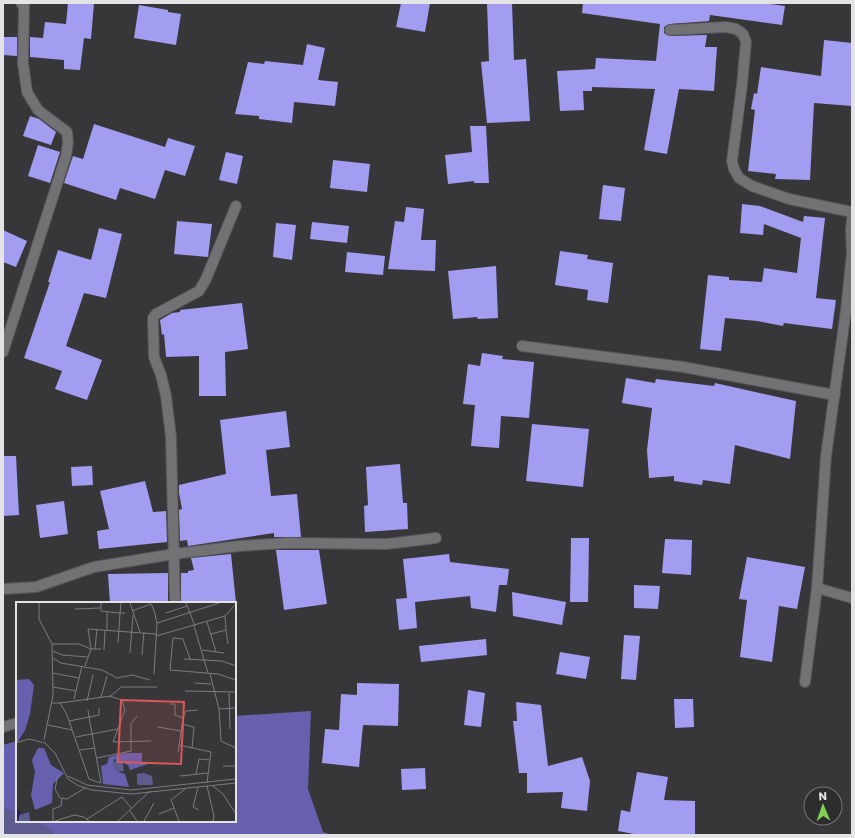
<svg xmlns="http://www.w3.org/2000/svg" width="855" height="838" viewBox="0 0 855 838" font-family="Poppins,sans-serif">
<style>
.green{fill:#5e5c8e}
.forest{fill:#6760af}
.building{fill:#a29df1}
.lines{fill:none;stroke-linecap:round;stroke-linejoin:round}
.street-casing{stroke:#555558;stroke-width:12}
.street{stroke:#727275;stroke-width:10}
.inset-river{fill:none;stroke:#27175f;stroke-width:2}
.inset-road{fill:none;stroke:#7c7c7e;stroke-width:1}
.view{fill:#d95757;fill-opacity:0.15;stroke:#d95757;stroke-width:2}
.inset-edge{fill:none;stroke:#e3e3e5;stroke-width:2}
</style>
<rect width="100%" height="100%" fill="#37373a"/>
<!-- green -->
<path class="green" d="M3,807L17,814V821H33L52,830L53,835H3Z"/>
<!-- forest -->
<g class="forest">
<path d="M311,711L308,789L323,832L331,835H53L52,830L33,821H235V716Z"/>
<path d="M17,741V814L3,807V745Z"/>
</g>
<!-- building -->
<g class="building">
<path d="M68,3H94L91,39L84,38L80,70L64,69V60L30,57V37L43,38L45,22L66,24Z"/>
<path d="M401,3H430L425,32L396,27Z"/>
<path d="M487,3H512L514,60L526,59L530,121L487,123L481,62L489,61Z"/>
<path d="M583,3H763L785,6L782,25L710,15L709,21L670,24L664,27V33L670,36L707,35L705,47H717L714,91L679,89L667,154L644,150L655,89L592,87V91H583L584,110L560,111L557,71L595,69L596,58L656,61L660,24L582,13Z"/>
<path d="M139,5L168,10V12L181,14L176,45L134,38Z"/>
<path d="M3,37H17V56L3,55Z"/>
<path d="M824,40L852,43V106L814,103L810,180L775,179L776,174L748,171L755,110L751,109L754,93L757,94L761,67L821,76Z"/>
<path d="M307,44L325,48L318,80L338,82L335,106L294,102L292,123L259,119V116L235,114L248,62L264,64L265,61L303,65Z"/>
<path d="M30,116L39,119L56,132L51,145L23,136Z"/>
<path d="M94,124L165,147L168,138L195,146L185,176L165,170L155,199L120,188L116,200L64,183L73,156L83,159Z"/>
<path d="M470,126H486L489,183H474V181L448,184L445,155L472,152Z"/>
<path d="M38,145L60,152L50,183L28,176Z"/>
<path d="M226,152L243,156L237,184L219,180Z"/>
<path d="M333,160L370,164L367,192L330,188Z"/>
<path d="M603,185L625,188L621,221L599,219Z"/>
<path d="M742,204L760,206L803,222L804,216L825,218L816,298L836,300L832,329L784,323L783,326L757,321L725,318L721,351L700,349L708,275L729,277V280L762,282L764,268L797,273L801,238L764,224L763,235L740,233Z"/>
<path d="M406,207L424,209L421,240H436L435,271L388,269L395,221L404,222Z"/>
<path d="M177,221L212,224L208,257L174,254Z"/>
<path d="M312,222L349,226L347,243L310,239Z"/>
<path d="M276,223L296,225L292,260L273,257Z"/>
<path d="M99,228L122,234L106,298L84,293L66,346L102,360L87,400L55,389L62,371L24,358L50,282H48L58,250L91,260Z"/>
<path d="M3,230L27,241L16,267L3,262Z"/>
<path d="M560,251L588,255L587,259L613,263L608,303L587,300L588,290L555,285Z"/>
<path d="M347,252L385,256L383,275L345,272Z"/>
<path d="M496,266L498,318L478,319L477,317L453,319L448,271Z"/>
<path d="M242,303L248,349L225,352L226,396H199V356L166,357L164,334L162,335L160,320L172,313L180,312V310Z"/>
<path d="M482,353L503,356L502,359L534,362L529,418L501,416L499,448L471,446L475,405L463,404L468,364L480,366Z"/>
<path d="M626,378L655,383L656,379L714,386L715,383L796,401L790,459L735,445L730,484L703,480L702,485L674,481V476L649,478L647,450L652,408L622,403Z"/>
<path d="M286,411L290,447L266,450L271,496L297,494L301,537H274V533L188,546L187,540L180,541L179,510L182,509L179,493V485L226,474L220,420Z"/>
<path d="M532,424L589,429L583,487L526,481Z"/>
<path d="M3,456H16L19,515L3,516Z"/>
<path d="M400,464L403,503H407L408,529L365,532L364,506L368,505L366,467Z"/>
<path d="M92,466L93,485L72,486L71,467Z"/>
<path d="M145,481L153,512L166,511L167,542L99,549L97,531L109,529L100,491Z"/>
<path d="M64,501L68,534L40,538L36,505Z"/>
<path d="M571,538H589L588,602H570Z"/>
<path d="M665,539L692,540L691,575L662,573Z"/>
<path d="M276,550H319L327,604L284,610Z"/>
<path d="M231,554L236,603H181V573H188V571L194,570L191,558Z"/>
<path d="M449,554L450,562L509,569L507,585H499L496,612L471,608L470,596L415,602L417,628L399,630L396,599L407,598L403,559Z"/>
<path d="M747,557L805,567L797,609L779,606L772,662L740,657L747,600L739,599Z"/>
<path d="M168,573V603H110L108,574Z"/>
<path d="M634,585L660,586L658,609L634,608Z"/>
<path d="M512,592L566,602L562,625L513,616Z"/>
<path d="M624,635L640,636L636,680L621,679Z"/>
<path d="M486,639L487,655L421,662L419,646Z"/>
<path d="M560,652L590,657L586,679L556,674Z"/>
<path d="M357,683L399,684L398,726L363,725L359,767L322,763L325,729L339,730L341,694L357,695Z"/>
<path d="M468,690L485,693L481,727L464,725Z"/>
<path d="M674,699H693L694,727L675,728Z"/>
<path d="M516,702L541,705L548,766L582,757L590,781L587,811L561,808L563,792L527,793V773H519L513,721H517Z"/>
<path d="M425,768L426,789L402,790L401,769Z"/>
<path d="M637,772L668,777L664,800L695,801V835H639L618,831L621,810L630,812Z"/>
</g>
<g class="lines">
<!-- street casing -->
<g class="street-casing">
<g id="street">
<path d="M670,30L726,27L736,29L743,34L746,42L742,85L732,161L734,169L739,178L752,186L789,199L852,212"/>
<path d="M522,346L683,367L835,395"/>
<path d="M3,352L66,156L68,142L67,132L38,110L27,92L23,63L24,6L21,3"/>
<path d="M817,588L852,598"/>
<path d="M3,589L36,587L94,567L174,554L239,546L287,543L387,544L436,538"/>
<path d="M175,603L171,437L166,396L161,375L154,357L153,318L156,314L199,291L206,279L236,206"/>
<path d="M805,682L817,588L826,456L846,310L852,253L851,230L852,219"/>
<path d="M3,727L17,723"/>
</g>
</g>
<!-- street -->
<use href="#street" class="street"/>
</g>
<!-- overview -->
<g transform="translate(16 602)">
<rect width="220" height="220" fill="#37373a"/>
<path d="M101,156L106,159L108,169L102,170L97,162ZM128,171L136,174L137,183H121V172ZM13,210L14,219H0V214Z" fill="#5e5c8e"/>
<path d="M13,77L18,83L14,112L9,128L0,143V78ZM22,146H28L35,163L48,171L37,182L36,201L19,208L15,193L19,170L16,158ZM109,151H126V160L132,162L114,168L112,163L98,157L97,162L102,170L109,172L113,185L87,182L85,164L91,162L93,155Z" fill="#6760af"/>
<path class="inset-river" d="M0,208L3,210L1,219"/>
<path class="inset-road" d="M23,1V17L36,42L37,93L28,138M85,1V9L104,11L102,41M105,1L104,11H109M114,1L124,30M170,1L179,24M59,7L84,6M116,9L135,2L138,8L141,21L138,72M150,11L171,4M191,20L200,50M141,21L203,1M178,24L192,71M91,28V10M210,28L212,42M195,32L210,28L209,14M140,34L209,14L220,2M36,42H63L75,47L72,27L140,32M79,47L81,27M88,48L89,28M186,48L208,51M37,49L46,53L72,55M114,51L117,13M126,53L128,30M37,56L45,61L86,68L101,76L116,73L134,78M168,57L206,59L220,64M174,57L167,37L157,36L154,68L202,72L220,78M69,64L75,47H85M37,71L63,76M194,72L203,107L205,139L220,146M179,81L195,82M37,85L60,89M169,89L220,90M213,91L214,127M93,94L106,98L109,108L97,140L135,139M85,95L91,74M58,97L66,64M71,99L77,73M36,101H44L51,113L73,177L85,181M44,101L95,94L105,85H141M154,102H159V113L167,116L162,150M203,107L220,106M72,108L73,115L83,113V106M167,116L170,109L182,108M53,119L73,115L85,181M166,122L178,125L176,146M32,123L56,128M142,125L165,129M60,135L102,127M0,141L13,137L29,141L39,151L52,177L63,184L76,188L115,192L220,181M163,143L195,150L191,181M64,148L79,146M81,156L115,149V122L121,114M207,164H220M180,172L183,157L194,158M42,173L39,187L44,196L51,197L69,186M52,174L71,183L115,188L220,177M164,174L192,171M191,184L198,214L197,219M197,184L207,192L220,212M182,185L177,205L183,208M114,209L121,219M143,212L158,206M71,217L106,195L116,207M37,219V207L45,204L46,197M39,219L58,213L68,215L73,219M102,219L134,189M128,219L138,201M163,219L155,198L169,187"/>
<path class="view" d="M105,98L168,100L165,162L102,160Z"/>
<rect width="220" height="220" class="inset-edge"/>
</g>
<!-- border -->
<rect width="855" height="838" fill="none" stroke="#e3e3e5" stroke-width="8"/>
<!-- north arrow -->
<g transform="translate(823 806) rotate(358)"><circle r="19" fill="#2d2d30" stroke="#767678"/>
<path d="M0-3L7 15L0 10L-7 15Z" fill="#81d050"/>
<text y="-6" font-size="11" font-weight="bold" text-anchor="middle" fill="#e3e3e5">N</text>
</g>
</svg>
